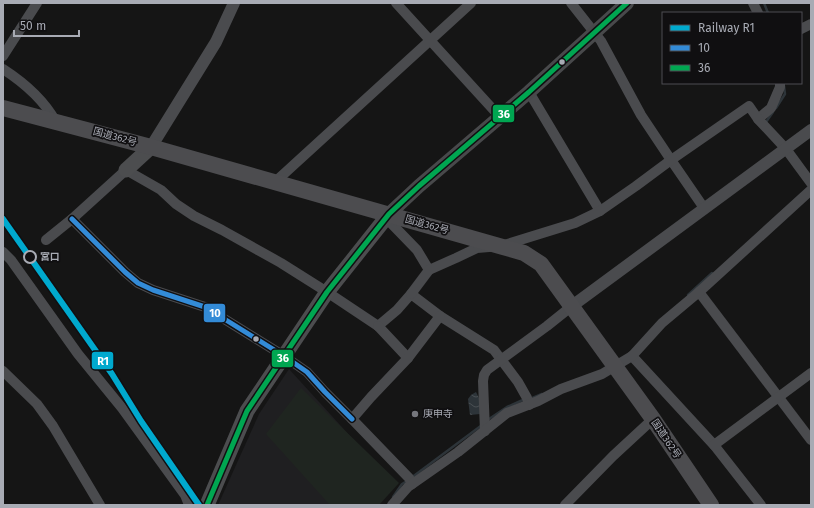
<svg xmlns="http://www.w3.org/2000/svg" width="814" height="508" viewBox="0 0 814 508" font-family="'Fira Sans','Noto Sans JP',sans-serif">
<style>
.built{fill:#1f1f21}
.pitch{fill:#1f2520}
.water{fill:url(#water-waves)}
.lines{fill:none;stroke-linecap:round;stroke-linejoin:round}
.stream{stroke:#2d3439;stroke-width:2.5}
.minor{stroke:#4a4b4e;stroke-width:10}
.tertiary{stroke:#4a4b4e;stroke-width:12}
.secondary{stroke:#48494b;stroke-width:14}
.primary{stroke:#4c4d4f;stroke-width:15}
.trunk{stroke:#4c4c4f;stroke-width:16}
.bus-1-casing{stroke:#100f11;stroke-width:8}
.bus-2-casing{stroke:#100f11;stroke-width:8}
.bus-1{stroke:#338bd7;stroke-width:5}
.bus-2{stroke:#00a651;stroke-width:5}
.rail-1-casing{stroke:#100f11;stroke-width:9}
.rail-1{stroke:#00a9ce;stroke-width:6}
.bus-dot{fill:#a8abb4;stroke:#100f11;stroke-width:1.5}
.stop-dot{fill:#100f11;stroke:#a8abb4;stroke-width:2}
.poi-dot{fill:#75767c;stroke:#100f11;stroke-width:1.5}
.labels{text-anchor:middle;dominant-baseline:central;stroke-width:3.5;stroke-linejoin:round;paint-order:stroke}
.street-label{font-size:10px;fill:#a8abb4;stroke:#100f11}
.stop-label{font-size:10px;font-weight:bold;fill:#a8abb4;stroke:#100f11;text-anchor:start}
.poi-label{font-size:10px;fill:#a8abb4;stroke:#100f11;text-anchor:start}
.line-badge{stroke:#100f11;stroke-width:1.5}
.badge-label{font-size:11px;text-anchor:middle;font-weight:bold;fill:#fff}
</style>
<defs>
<pattern id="water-waves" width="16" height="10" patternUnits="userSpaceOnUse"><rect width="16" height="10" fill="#2d3439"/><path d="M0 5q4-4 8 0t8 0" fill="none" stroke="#494f53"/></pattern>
</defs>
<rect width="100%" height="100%" fill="#151515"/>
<!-- built -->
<path class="built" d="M289,369L393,483L378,505H218L259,414Z"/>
<!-- pitch -->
<path class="pitch" d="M301,388L399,483L379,505H330L266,434Z"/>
<!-- water -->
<path class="water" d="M476,392L479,398L480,414L470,415L468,399L471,395Z"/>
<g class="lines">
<!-- stream -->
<g class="stream">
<path d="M764,3L768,13"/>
<path d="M776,108L785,94L784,86"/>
<path d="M766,122L773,112"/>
<path d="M688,295L712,273"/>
<path d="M530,399L542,394"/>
<path d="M489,419L507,407L525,399"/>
<path d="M411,478L482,425"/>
<path d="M393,497L402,484L407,481"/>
</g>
<!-- minor -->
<g class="minor">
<path d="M396,3L500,117"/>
<path d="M571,3L601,41L641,115L671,160L704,208"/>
<path d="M753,3L758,13"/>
<path d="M801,29L811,24"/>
<path d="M3,56L37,3"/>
<path d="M3,69C23,82 44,100 56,122"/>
<path d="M529,92L600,211"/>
<path d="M758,119L771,108L780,87V83"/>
<path d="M275,182L471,3"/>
<path d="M386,218L417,250L429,270"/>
<path d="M72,219L125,272L138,283L153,290L205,307L284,356L307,372L325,392L352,419"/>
<path d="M46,240L72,219L126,170L161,190L176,204L194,216L222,230L281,263L327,292L378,326L397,310L411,294L440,316L494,350L518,382L527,398L529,405"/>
<path d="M3,252L11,260L78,354L122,408L185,495L189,505"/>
<path d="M699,292L811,440"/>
<path d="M411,294L429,270L456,258L477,248L501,246L575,223L600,211L636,186L671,160L749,106L758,119L786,149L811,183"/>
<path d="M378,326L408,358"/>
<path d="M632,356L714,445"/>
<path d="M3,371L37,404L53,426L100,505"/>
<path d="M485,431L483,381L484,375L487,370L547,326L572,306"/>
<path d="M412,484L409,478L352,419L371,397L408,358L440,316"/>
<path d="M392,505L408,487L458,452L507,413L538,401L561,389L602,374L632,356L662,323L699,292L811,190"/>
<path d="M565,505L613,456L653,419"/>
<path d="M761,505L714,445L811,373"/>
</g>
<!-- tertiary -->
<g class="tertiary">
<path d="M151,147L216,42L234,3"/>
<path d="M572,306L811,130"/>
</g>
<!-- secondary -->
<path class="secondary" d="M389,214L419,186L529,92L627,3"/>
<!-- primary -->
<g class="primary">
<path d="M126,170L151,147"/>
<path d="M207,505L247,411L327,292L389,214"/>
</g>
<!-- trunk -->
<path class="trunk" d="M3,108L151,147L524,253L541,264L653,419L711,505"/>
<!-- bus-1 casing -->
<g class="bus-1-casing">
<path id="bus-1" d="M72,219L125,272L138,283L153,290L205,307L284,356L307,372L325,392L352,419"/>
</g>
<!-- bus-2 casing -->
<g class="bus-2-casing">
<path id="bus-2" d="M207,505L247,411L327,292L389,214L419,186L529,92L627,3"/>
</g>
<!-- bus-1 -->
<use href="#bus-1" class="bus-1"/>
<!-- bus-2 -->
<use href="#bus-2" class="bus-2"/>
<!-- rail-1 casing -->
<g class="rail-1-casing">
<path id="rail-1" d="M3,219L112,374L141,421L199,505"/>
</g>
<!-- rail-1 -->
<use href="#rail-1" class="rail-1"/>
</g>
<!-- markers -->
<g class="bus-dot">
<circle cx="562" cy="62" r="3.5"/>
<circle cx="256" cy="339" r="3.5"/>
</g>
<circle class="stop-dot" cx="30" cy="257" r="6"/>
<circle class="poi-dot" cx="415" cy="414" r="4"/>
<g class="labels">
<!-- street labels -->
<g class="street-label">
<text transform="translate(115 137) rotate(15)">国道362号</text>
<text transform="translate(427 225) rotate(16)">国道362号</text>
<text transform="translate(666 439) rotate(56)">国道362号</text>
</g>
<!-- stop labels -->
<g class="stop-label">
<text x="40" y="257">宮口</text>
</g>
<!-- poi labels -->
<g class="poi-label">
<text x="423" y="414">庚申寺</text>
</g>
</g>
<g class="line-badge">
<rect x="492" y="104" width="23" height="19" rx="4" fill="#00a651"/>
<rect x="203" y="303" width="23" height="20" rx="4" fill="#338bd7"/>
<rect x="271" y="349" width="23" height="19" rx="4" fill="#00a651"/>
<rect x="91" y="351" width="23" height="19" rx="4" fill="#00a9ce"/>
</g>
<g class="badge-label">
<text x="504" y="118">36</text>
<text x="215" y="317">10</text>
<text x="283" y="362">36</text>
<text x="103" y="365">R1</text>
</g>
<!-- border -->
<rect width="814" height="508" fill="none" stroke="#a8abb4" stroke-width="8"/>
<!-- legend -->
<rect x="662" y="12" width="140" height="72" fill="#100f11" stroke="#4d4d52"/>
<rect x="670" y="25" width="20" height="6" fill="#00a9ce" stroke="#4d4d52"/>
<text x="698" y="32" font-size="12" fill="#a8abb4">Railway R1</text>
<rect x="670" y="45" width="20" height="6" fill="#338bd7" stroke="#4d4d52"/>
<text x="698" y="52" font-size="12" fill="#a8abb4">10</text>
<rect x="670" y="65" width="20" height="6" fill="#00a651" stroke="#4d4d52"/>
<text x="698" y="72" font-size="12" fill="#a8abb4">36</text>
<!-- scale -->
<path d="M14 30v6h65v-6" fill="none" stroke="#a8abb4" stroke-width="2"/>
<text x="20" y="30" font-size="12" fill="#a8abb4" stroke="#100f11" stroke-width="3" paint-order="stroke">50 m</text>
</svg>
